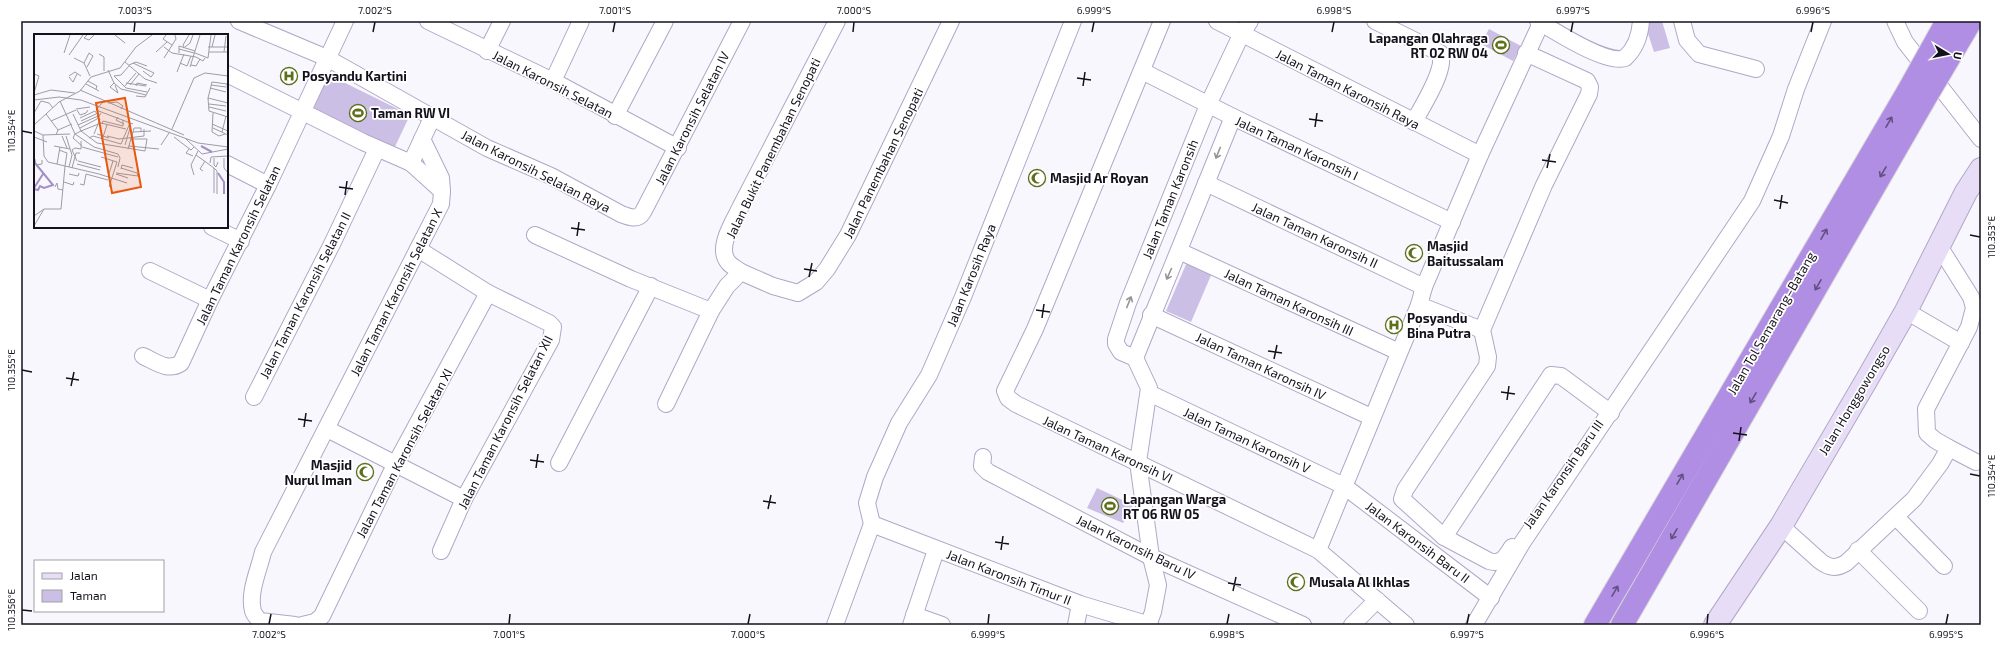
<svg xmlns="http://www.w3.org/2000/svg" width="2002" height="646" viewBox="0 0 2002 646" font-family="'Exo 2',sans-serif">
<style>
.green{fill:#ccbfe6}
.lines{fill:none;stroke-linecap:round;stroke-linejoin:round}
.street-casing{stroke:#b1a7c6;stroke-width:18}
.secondary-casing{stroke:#b1a7c6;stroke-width:24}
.highway-casing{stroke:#d5d4d6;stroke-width:24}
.street{stroke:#fff;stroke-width:16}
.secondary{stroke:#e7ddf7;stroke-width:22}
.highway{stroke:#af8ee3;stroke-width:22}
.highway-bridge-casing{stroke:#d5d4d6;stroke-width:24;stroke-linecap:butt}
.highway-bridge{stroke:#af8ee3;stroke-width:22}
.oneway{stroke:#625080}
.oneway2{stroke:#969499}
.ticks{fill:none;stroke:#15111c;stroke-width:1.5}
.labels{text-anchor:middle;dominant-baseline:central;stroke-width:3.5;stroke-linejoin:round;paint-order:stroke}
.poi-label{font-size:13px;font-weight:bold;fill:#15111c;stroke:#fff;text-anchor:start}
.street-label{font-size:13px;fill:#15111c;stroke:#fff}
.inset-river{fill:none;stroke:#a390c4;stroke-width:2}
.inset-road{fill:none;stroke:#9e9ba4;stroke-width:1}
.view{fill:#e8590c;fill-opacity:0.15;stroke:#e8590c;stroke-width:2}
.inset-edge{fill:none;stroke:#15111c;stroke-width:2}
.neatline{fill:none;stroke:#15111c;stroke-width:1.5}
.ticks-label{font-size:10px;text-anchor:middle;fill:#15111c}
</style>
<rect width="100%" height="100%" fill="#f9f7fe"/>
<!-- green -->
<g class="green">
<path d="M1644,21H1662L1670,48L1654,52Z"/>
<path d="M1489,29L1521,46L1513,61L1481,44Z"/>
<path d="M325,73L410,115L392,153L306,110Z"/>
<path d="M1187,262L1212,273L1191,322L1166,311Z"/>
<path d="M1097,488L1133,505L1123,523L1087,508Z"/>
</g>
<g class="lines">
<!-- street casing -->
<g class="street-casing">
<g id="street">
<path d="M239,21L327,58L487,148L551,176L621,214C629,217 638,221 643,212L742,21"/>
<path d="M428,21L553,81L678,148"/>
<path d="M1162,21L1035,329L1005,391L1008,398L1016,404L1318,550L1406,625"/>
<path d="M1217,21L1480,155"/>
<path d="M1375,21L1440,53C1447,69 1422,106 1414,122"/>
<path d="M1538,21C1554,31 1608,65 1625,58C1636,48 1640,36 1641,21"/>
<path d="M1682,21L1687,40L1699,54L1756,69"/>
<path d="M1895,21L1905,42L1981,139"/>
<path d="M487,51L502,21"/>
<path d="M1142,71L1233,117L1452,222"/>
<path d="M227,74L363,142L411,163L432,118"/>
<path d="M553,81L581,21"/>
<path d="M615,116L665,21"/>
<path d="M422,139L441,178L442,191"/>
<path d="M227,164L268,185"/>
<path d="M1206,183L1424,287"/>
<path d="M212,227L241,241"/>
<path d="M535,235L631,279L711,311L727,286L741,272L773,286L798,293L816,282L827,269L848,235L951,21"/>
<path d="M418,249L488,293L549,323L553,327L551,340L464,499L441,551"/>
<path d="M1179,251L1399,352"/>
<path d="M150,271L210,300"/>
<path d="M741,272C737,269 731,266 728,262C716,247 734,221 741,206L837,21"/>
<path d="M1419,305L1482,330L1544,185L1589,94L1590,87L1587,81L1526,53"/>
<path d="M1906,311L1961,343"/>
<path d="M1151,315L1371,417"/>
<path d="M1482,330L1488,357L1487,366L1405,490L1402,499L1444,537L1489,561C1502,565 1506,556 1512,547"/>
<path d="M143,356C156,362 168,372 181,363L210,300L268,185L345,21"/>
<path d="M1135,358L1233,117"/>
<path d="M1149,393L1344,486L1491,598"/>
<path d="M254,397L332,244L377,149"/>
<path d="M666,404L711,311"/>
<path d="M327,429L464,499"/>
<path d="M1949,448L1976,462"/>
<path d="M983,457L982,466L988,472L1151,557L1303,625"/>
<path d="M559,463L651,286"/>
<path d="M1896,517L1944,566"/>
<path d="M872,524L867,503L875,477L899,423L929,375L963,297L1073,21"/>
<path d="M872,524L1080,604L1150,625"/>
<path d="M1781,526L1820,561C1829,568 1836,569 1846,563L1914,499L1940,464L1949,448L1935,440L1927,433L1926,409L1969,327L1974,308L1971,297L1939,246"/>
<path d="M1444,537L1551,375L1561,376L1611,413"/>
<path d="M1318,550L1419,305L1424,287L1480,155L1541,23"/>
<path d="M1858,550L1919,611"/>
<path d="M914,615L942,625"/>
<path d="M295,625L260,621C257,618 254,614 253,611C248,593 259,570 263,552L441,204L442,191L411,163"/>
<path d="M302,625L315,622L322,616L395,465L488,293"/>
<path d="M835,625L872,524"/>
<path d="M911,625L936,550"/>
<path d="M1076,625L1080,604"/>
<path d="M1148,625L1153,612L1158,585L1151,557L1138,462L1149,388L1135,358L1121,352L1116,344V339L1128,303L1208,105L1241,35L1250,21"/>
<path d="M1352,625L1377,600"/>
<path d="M1474,625L1522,543L1752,201L1781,136L1796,89L1823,21"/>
</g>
</g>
<!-- secondary casing -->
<g class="secondary-casing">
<path id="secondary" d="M1715,625L1781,526L1866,381L1906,311L1966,192L1981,169"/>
</g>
<!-- highway casing -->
<g class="highway-casing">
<g id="highway">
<path d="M1595,625L1908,91"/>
<path d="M1622,625L1923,102"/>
</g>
</g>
<!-- street -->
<use href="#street" class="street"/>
<!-- secondary -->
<use href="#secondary" class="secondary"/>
<!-- highway -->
<use href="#highway" class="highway"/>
<!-- highway-bridge casing -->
<g class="highway-bridge-casing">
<g id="highway-bridge">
<path d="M1908,91L1947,21"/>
<path d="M1923,102L1971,21"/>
</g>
</g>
<!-- highway-bridge -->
<use href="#highway-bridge" class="highway-bridge"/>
</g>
<!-- one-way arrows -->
<defs><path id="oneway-shaft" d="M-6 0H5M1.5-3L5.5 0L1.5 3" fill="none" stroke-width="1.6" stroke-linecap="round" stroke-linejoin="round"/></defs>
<g class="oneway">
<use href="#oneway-shaft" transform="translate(1889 122) rotate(-60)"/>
<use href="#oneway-shaft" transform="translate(1883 172) rotate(120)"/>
<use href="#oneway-shaft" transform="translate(1824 234) rotate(-60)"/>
<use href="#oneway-shaft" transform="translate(1818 285) rotate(120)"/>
<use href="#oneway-shaft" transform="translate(1753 398) rotate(120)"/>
<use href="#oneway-shaft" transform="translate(1680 479) rotate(-60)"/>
<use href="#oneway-shaft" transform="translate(1674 534) rotate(120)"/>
<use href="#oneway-shaft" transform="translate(1615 591) rotate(-60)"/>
</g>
<g class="oneway2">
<use href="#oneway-shaft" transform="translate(1218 153) rotate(112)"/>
<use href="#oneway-shaft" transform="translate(1169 274) rotate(114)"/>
<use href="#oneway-shaft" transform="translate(1129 302) rotate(-68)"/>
</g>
<!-- ticks -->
<path class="ticks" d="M134,32L135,22M373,32L375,22M613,32L615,22M853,32L854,22M1092,32L1094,22M1332,32L1334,22M1571,32L1573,22M1811,32L1813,22M1077,78L1091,80M1083,86L1085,72M1309,119L1323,121M1315,127L1317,113M22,131L32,133M1542,160L1556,162M1547,168L1550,154M339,187L353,189M345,195L347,181M1774,200L1788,203M1780,209L1782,195M571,228L585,230M1970,235L1980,237M577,236L579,222M804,269L817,271M809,277L812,263M1036,310L1050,312M1042,318L1044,304M1268,351L1282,353M1274,359L1277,345M22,370L32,372M66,378L79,380M71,386L74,372M1501,392L1515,394M1507,400L1509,386M298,419L312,421M304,427L306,413M1733,433L1747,435M1739,441L1741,427M530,460L544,462M536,468L538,454M1970,474L1980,476M763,501L776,503M768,509L771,495M995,542L1009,544M1001,550L1003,536M1228,583L1241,585M1233,591L1236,577M22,610L32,611M269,624L271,614M509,624L510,614M748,624L750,614M988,624L989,614M1227,624L1229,614M1467,624L1469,614M1707,624L1708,614M1946,624L1948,614"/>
<!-- icons -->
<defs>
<g id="stadium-ring" transform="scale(0.9)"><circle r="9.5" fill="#fff" stroke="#5e6f1c" stroke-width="1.5"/><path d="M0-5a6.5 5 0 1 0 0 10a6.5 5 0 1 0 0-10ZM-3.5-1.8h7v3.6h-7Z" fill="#5e6f1c"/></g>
<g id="hospital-ring" transform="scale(0.9)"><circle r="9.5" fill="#fff" stroke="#5e6f1c" stroke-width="1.5"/><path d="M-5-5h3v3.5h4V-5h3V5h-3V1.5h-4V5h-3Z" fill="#5e6f1c"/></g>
<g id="mosque-ring" transform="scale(0.9)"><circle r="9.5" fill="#fff" stroke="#5e6f1c" stroke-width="1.5"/><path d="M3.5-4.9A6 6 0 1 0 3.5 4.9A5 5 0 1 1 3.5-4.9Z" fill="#5e6f1c"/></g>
</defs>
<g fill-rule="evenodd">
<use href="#stadium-ring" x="1501" y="45"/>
<use href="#hospital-ring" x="289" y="76"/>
<use href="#stadium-ring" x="358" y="113"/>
<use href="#mosque-ring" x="1037" y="178"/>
<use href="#mosque-ring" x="1414" y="253"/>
<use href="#hospital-ring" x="1394" y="325"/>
<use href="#mosque-ring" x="365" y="472"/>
<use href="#stadium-ring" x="1110" y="506"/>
<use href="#mosque-ring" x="1296" y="582"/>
</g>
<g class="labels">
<!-- poi labels -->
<g class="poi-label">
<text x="1488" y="38" text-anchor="end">Lapangan Olahraga<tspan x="1488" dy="15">RT 02 RW 04</tspan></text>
<text x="302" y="76">Posyandu Kartini</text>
<text x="371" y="113">Taman RW VI</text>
<text x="1050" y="178">Masjid Ar Royan</text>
<text x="1427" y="246">Masjid<tspan x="1427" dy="15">Baitussalam</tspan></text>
<text x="1407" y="318">Posyandu<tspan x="1407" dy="15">Bina Putra</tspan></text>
<text x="352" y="465" text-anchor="end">Masjid<tspan x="352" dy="15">Nurul Iman</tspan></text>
<text x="1123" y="499">Lapangan Warga<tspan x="1123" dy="15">RT 06 RW 05</tspan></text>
<text x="1309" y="582">Musala Al Ikhlas</text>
</g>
<!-- street labels -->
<g class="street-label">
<text transform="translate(553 84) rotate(27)">Jalan Karonsih Selatan</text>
<text transform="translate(1348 89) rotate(27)">Jalan Taman Karonsih Raya</text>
<text transform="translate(692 118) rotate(-63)">Jalan Karonsih Selatan IV</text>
<text transform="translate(773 148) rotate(-64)">Jalan Bukit Panembahan Senopati</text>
<text transform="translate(1297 148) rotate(25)">Jalan Taman Karonsih I</text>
<text transform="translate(883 163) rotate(-64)">Jalan Panembahan Senopati</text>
<text transform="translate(536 171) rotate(27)">Jalan Karonsih Selatan Raya</text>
<text transform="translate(1170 199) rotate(-68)">Jalan Taman Karonsih</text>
<text transform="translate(1315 235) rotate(25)">Jalan Taman Karonsih II</text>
<text transform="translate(238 245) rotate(-64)">Jalan Taman Karonsih Selatan</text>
<text transform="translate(971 275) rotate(-68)">Jalan Karosih Raya</text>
<text transform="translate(396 292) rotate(-63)">Jalan Taman Karonsih Selatan X</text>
<text transform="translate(305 295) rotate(-63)">Jalan Taman Karonsih Selatan II</text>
<text transform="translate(1289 302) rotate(25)">Jalan Taman Karonsih III</text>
<text transform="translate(1771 323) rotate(-60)">Jalan Tol Semarang–Batang</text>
<text transform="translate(1261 366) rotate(25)">Jalan Taman Karonsih IV</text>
<text transform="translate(1854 400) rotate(-59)">Jalan Honggowongso</text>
<text transform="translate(505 422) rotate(-63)">Jalan Taman Karonsih Selatan XII</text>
<text transform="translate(1247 440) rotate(25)">Jalan Taman Karonsih V</text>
<text transform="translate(1108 449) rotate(25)">Jalan Taman Karonsih VI</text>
<text transform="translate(404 453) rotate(-62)">Jalan Taman Karonsih Selatan XI</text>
<text transform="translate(1563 474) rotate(-55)">Jalan Karonsih Baru III</text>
<text transform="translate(1418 542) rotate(37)">Jalan Karonsih Baru II</text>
<text transform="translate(1136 547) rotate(26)">Jalan Karonsih Baru IV</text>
<text transform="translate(1009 577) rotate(21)">Jalan Karonsih Timur II</text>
</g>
</g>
<!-- overview -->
<g transform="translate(34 34)">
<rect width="194" height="194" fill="#f9f7fe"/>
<path class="inset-river" d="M167,112L178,118M184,139L190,148V160M0,154L9,140M0,155L4,156L6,152L10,154L19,151L1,129"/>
<path class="inset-road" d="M53,1L50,4L55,6L60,1M81,1L91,9M132,1L129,5L138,11M130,13L138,19L162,23L169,27L171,24M150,13L149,11L155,1M151,13L156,9L159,1M174,13H194M178,13L181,1M145,15L160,19M122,18L133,8M175,18H194M190,18L192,2M30,19L36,1M145,19V12L161,17M161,19L174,24L177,1M65,20L70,23V37M35,21L49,1M40,24L50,29L56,42M130,24L142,5L141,1M91,28L111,45L123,49M50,29L55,19L59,22L53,33M99,29L120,39L117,43L109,37M146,29L153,32L157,22M95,31L102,28L113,32M157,31L162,32L166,25M156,33L166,1M74,36L80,49L87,55L112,61M143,38L150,20M0,40L5,42L0,59M35,42L41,38L47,42M80,42L92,54L113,58M80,42L87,41L95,32M35,43L39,48L43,40M54,47L63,52L62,55M80,49L76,53L84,59L81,51M92,49L112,52M52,50L65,57M96,51L105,40M177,51L192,53M102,52L103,49L113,51M90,53L102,39M176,54L192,58M46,56L150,101M0,61L17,56L41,59M102,62L111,63L116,54M174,64L194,69M0,66L25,63L47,66L164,109L194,113M194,66L193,50L178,48L174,64L175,77L194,83M26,67L41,100L60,113L84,120L86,124L84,133M69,68L62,76L99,90M74,69L83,68L89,72L87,75M175,70L192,72M175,73L192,77M42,75L56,73M43,76L46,81L52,79L54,76M0,79L7,67L15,69L19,74M179,79L178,98L185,102L191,100M12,80L24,96M39,80L47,97L41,100L39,104L48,112M84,83L82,86L90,90M46,84L61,77L65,83M17,87L42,76M47,87L62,80M67,89L47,97L63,109L111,117L113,105H96M67,89L92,95M68,90L69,87L81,90M81,90L89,92V86M178,90L194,97M0,91L25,68L46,57L57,43L86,34L102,13L118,1M44,91L64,82M46,94L63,85L67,79M179,94L194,101M138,95L160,44L171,39L194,42M0,97L9,101L36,100M99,98L100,94H107V97M188,98L192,82M60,100L66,85M63,100L75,104M9,101L10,122L14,128L65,140L93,149M22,101L24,96L38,90M28,102L33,114M32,102L38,121L35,133M73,102L85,105L110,102V95M0,103L13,108M140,103L157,116L160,113M55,104L59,102L87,110L96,89M152,105L168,120L194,115M68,106L73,91M91,111L96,94M127,111L135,99M20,112L36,115M95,112L125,115M48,113L84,123M94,115L99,98L117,97M155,115L152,119L159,122M25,116L33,119L31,132M38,116L41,114L47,115V107M38,116L43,127M162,121L180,134V159M67,123L83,128L75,153M180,124V131L182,133L184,128M190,124V134L194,139M1,125L2,131L8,130V126M44,127L67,133M176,129L177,123L194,122M23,130L26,113M43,130L66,136M38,134L42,119H46M87,134L103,139L104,142M180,134L183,137V160M87,135L88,131L99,134M169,137L166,135L171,127M82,139L104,142M35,140L44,142L45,139M82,140L94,144M160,141L157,131L164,117M74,143L79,127M30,148L39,151L40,148M46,150L50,151L52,140L74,146M21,153L23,149L24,155L29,156M0,182L10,175M0,192L10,175H27L31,132"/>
<path class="view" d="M91,64L107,153L78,159L62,69Z"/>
<rect width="194" height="194" class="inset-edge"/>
</g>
<!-- border -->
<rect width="2002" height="646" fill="none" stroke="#ffffff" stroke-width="44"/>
<!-- legend -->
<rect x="34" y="560" width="130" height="52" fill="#ffffff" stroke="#a1a0a4"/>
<rect x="42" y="573" width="20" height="6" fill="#e7ddf7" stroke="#a1a0a4"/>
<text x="70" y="580" font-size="12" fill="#15111c">Jalan</text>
<rect x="42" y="590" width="20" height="12" fill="#ccbfe6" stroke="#a1a0a4"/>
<text x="70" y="600" font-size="12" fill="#15111c">Taman</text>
<!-- north arrow -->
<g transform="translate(1948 54) rotate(100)" stroke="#ffffff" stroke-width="3" paint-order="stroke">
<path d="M0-3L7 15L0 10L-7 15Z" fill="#15111c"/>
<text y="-6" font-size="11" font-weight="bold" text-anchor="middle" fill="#15111c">U</text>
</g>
<rect x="22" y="22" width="1958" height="602" class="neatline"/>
<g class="ticks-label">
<text x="135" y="14">7.003°S</text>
<text x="375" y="14">7.002°S</text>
<text x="615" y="14">7.001°S</text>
<text x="854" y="14">7.000°S</text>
<text x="1094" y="14">6.999°S</text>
<text x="1334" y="14">6.998°S</text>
<text x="1573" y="14">6.997°S</text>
<text x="1813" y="14">6.996°S</text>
<text transform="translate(11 131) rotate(-90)" y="4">110.354°E</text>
<text transform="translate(1991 237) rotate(-90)" y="4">110.353°E</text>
<text transform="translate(11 370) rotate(-90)" y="4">110.355°E</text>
<text transform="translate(1991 476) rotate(-90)" y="4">110.354°E</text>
<text transform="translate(11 610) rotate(-90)" y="4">110.356°E</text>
<text x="269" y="638">7.002°S</text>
<text x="509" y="638">7.001°S</text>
<text x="748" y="638">7.000°S</text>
<text x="988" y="638">6.999°S</text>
<text x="1227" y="638">6.998°S</text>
<text x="1467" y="638">6.997°S</text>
<text x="1707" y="638">6.996°S</text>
<text x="1946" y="638">6.995°S</text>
</g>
</svg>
